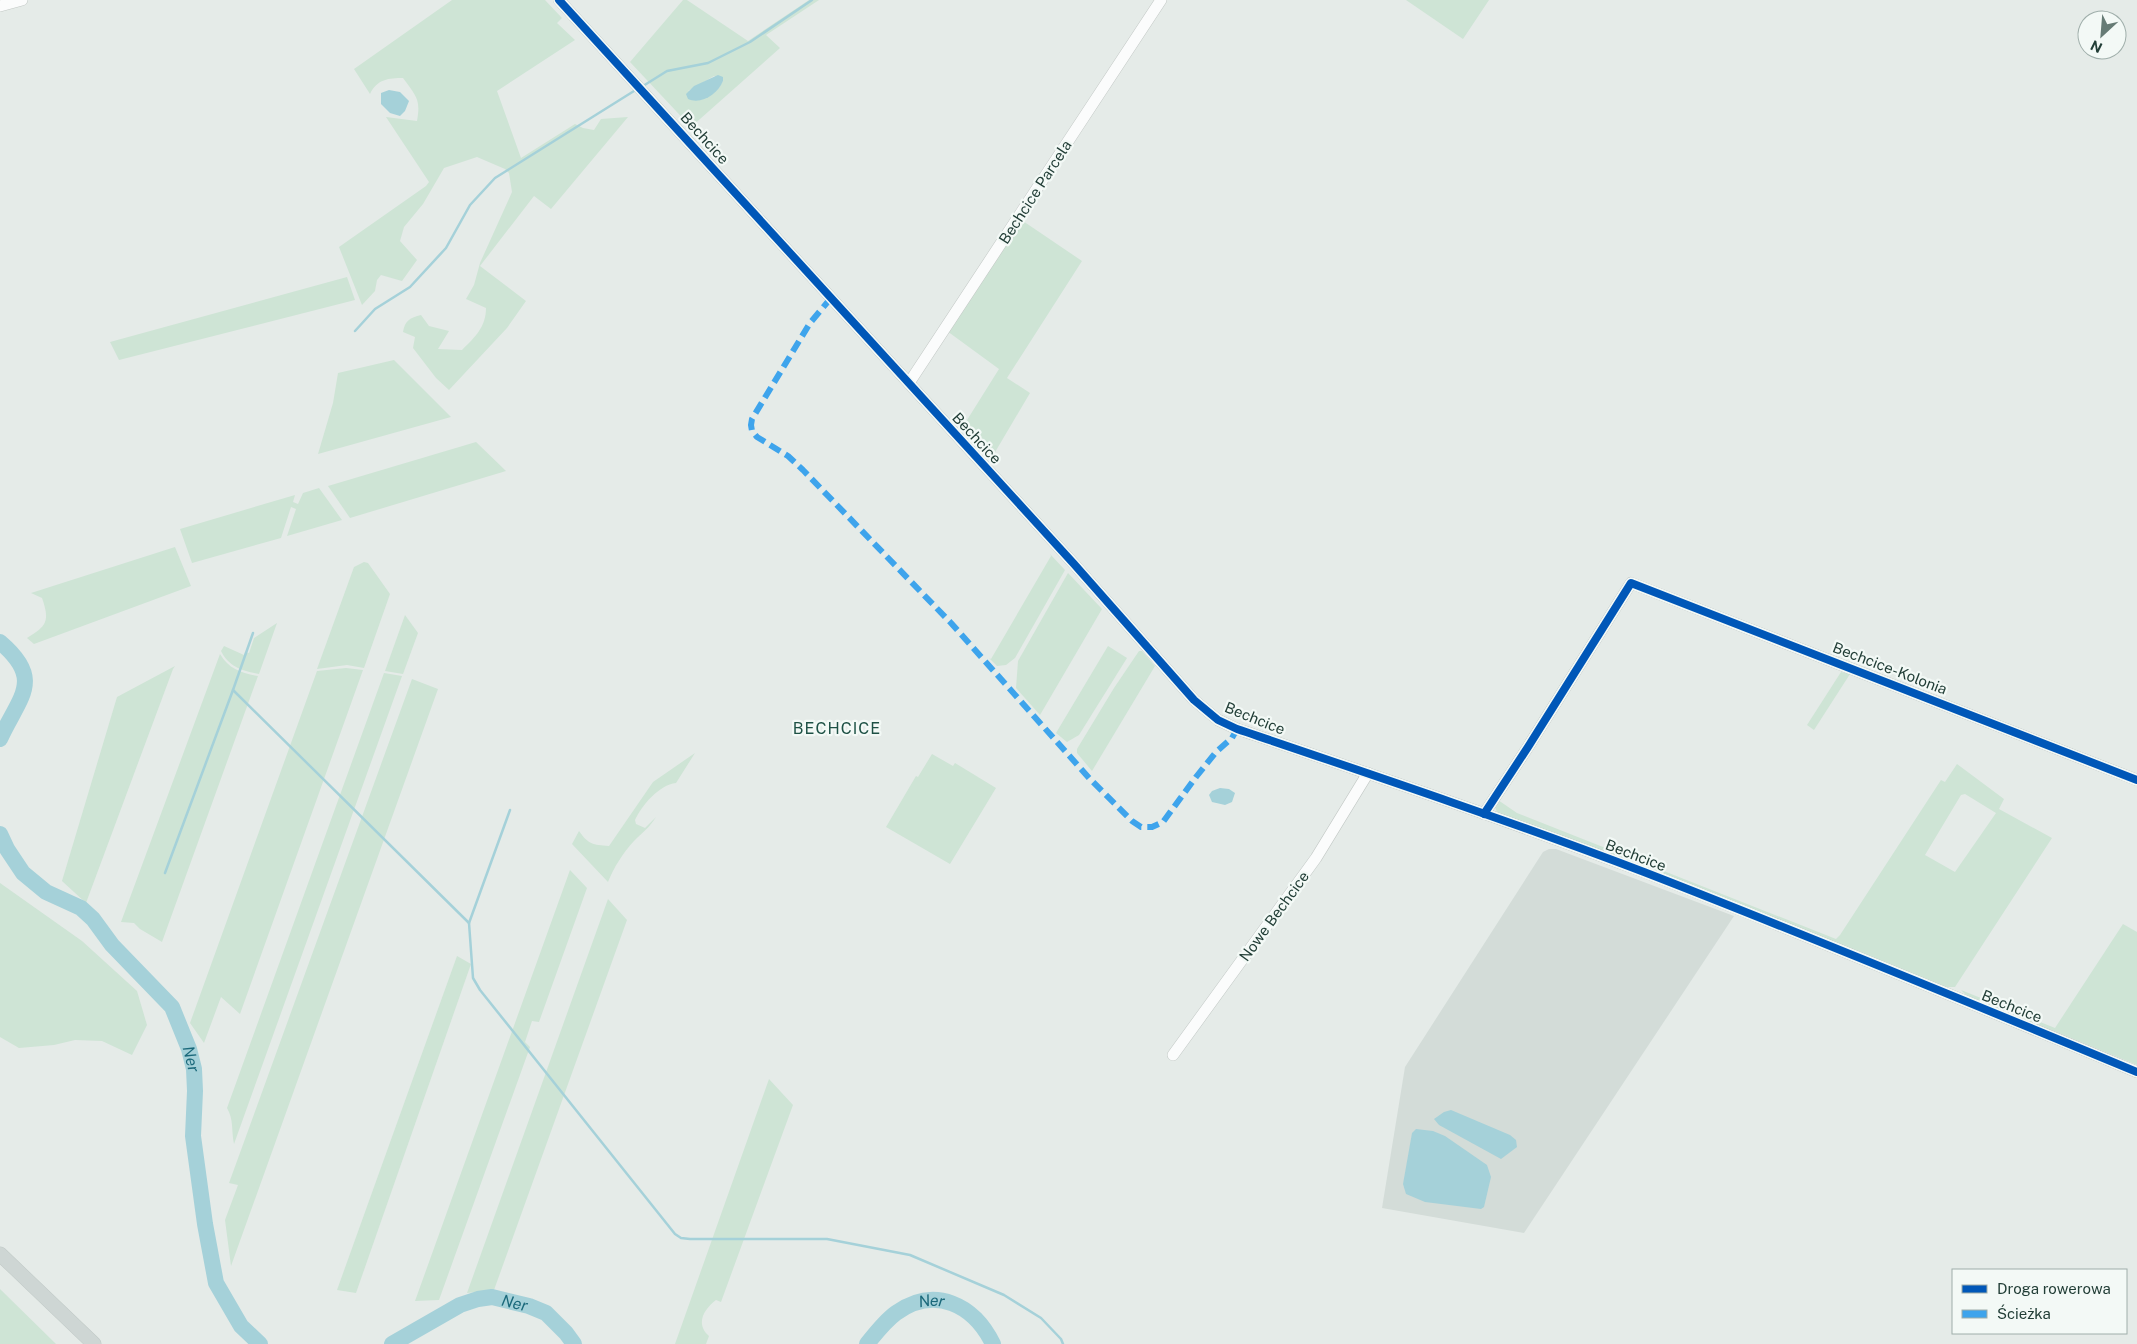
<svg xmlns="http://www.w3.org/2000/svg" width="2137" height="1344" viewBox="0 0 2137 1344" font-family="'Public Sans',sans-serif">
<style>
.built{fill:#d3dcd8}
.green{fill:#cee4d5;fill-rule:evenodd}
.water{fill:#a5d1d9}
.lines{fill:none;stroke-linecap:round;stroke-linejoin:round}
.stream{stroke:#a5d1d9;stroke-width:2.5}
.river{stroke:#a5d1d9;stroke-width:16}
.minor-casing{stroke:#c2c8c5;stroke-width:12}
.major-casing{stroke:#c1cac7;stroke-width:15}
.minor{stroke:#fbfcfc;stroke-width:11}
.major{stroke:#ced6d4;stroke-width:14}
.quiet{stroke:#3ea4ec;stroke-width:6;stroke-dasharray:12 6;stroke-linecap:butt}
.cycleway-casing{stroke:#f3f9f6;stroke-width:11}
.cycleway{stroke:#0057b8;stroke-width:8}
.labels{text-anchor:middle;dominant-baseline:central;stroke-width:4.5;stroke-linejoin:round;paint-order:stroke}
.street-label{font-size:15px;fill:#223e37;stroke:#f3f9f6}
.neighbourhood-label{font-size:16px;letter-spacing:1px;fill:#1e5145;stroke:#f3f9f6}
.water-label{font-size:16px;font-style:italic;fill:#1b697b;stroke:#f3f9f6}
</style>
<rect width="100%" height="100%" fill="#e5ebe8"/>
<!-- built -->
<path class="built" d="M1549,849H1556L1734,916L1524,1233L1382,1208L1405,1067L1543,852Z"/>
<!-- green -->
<g class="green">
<path d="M452,0H545L562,18L557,23L575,40L497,91L521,158L575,124L583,128L594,130L601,119L628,117L551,209L534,196L480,266L526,301L507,328L449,390L436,378L413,348L415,337L403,332C405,320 410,318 421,315L429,326L449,331L438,349L462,350C475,337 486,327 486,308L466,299L474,285L480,263L512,192L509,173L505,169L477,157L444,168L423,204L404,227L400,241L417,260L402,281L381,275L377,280L375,291L362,305L339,247L426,186L429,182L386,117L417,121C421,99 416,96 403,78C389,78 377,79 370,94L354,69Z"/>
<path d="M683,0H687L748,41L809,0H819L766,35L780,48L691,127L630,62ZM714,76L723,81L718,89L688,91Z"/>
<path d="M1406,0H1489L1463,39Z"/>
<path d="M1020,219L1082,261L1007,378L1030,393L991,459L962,428L999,369L947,331Z"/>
<path d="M347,277L355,300L119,360L110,342Z"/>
<path d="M394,360L451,417L318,454L333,403L338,373Z"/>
<path d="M476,442L506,471L350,518L328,486Z"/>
<path d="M319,488L342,520L287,536L296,509L291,507L281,538L192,563L180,529L295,495L293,502L298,504L303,493Z"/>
<path d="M175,547L191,586L34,644L27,638C47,626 50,621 42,598L31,593Z"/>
<path d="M1050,554L1065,570L1015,658L1006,665L997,666L989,658L991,659L1051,556Z"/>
<path d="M364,562L368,563L390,594L364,668L347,665L317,669L354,567Z"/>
<path d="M1068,573L1102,609L1040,715L1016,688L1018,661Z"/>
<path d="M405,615L418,633L403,674L385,671Z"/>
<path d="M277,623L259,674C243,671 229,667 221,651L224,646L244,655L245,652L249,653L254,638Z"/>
<path d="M1108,646L1127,658L1079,735L1067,742L1056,733Z"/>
<path d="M1139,651H1142L1155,666L1092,771L1077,753V749L1114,688Z"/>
<path d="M220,654C229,669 241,673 258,676L162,942L140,929L134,923L121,922Z"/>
<path d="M175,666L173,669L86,903L62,881L117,697Z"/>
<path d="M346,668L363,670L240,1014L221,997L204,1043L190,1023L317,671Z"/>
<path d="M1841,672L1850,674L1814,730L1807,725Z"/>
<path d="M384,673L402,676L234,1144C231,1130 234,1120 227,1108Z"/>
<path d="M412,679L438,689L231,1266L225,1220L238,1185L229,1183Z"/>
<path d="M695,753L676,783C659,785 642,805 635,820L636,824L645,828L656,817C650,827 642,833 634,841C623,853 614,867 608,882L572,844L579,831C588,844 593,845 609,846L653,782Z"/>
<path d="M932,754L953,766L955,763L996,788L950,864L886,827L916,776L918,777Z"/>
<path d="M1957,764L2004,799L1999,809L2052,838L1955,987H1943L1497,812L1495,807L1498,800L1517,813L1836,939L1840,935L1941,780L1945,782ZM1965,794L1996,813L1955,872L1925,855L1961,795Z"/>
<path d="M570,870L587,888L539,1022L532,1021L525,1042L530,1047L439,1300L415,1301Z"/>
<path d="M0,883L82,941L137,991L147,1025L132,1055L102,1041L75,1040L54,1045L19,1048L0,1037Z"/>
<path d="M608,899L627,920L494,1290L467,1293Z"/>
<path d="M2123,924L2137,932V1065L1966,995L1961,990L2055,1028Z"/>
<path d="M457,956L471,964L356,1293L337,1290Z"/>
<path d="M769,1079L793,1105L721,1302L716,1300C704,1309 695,1324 709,1336L706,1344H675Z"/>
<path d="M0,1289L56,1344H0Z"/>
</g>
<!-- water -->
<g class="water">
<path d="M718,75L723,77V81C718,94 701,105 688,99L686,94L694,86Z"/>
<path d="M389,90L400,92L409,101L405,111L400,116L390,113L381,104V93Z"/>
<path d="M1220,788L1229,789L1235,793L1232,802L1225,805L1212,802L1209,795L1212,791Z"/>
<path d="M1451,1110L1510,1135L1516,1140L1517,1147L1501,1159L1439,1125L1434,1119L1444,1112Z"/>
<path d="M1416,1129L1433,1131L1445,1136L1487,1165L1491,1177L1484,1207L1481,1209L1425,1202L1406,1194L1403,1184L1412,1133Z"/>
</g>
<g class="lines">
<!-- stream -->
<g class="stream">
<path d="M643,86L667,71L708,63L750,42L812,0"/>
<path d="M355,331L375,309L410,287L446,248L470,205L495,178L634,91"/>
<path d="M253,633L233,690L469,923"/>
<path d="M510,810L469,923L473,978L480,990L675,1234L681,1238L690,1239H827L910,1255L1004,1295L1041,1318L1061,1339L1063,1344"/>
<path d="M165,873L233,690"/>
</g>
<!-- river -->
<g class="river">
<path d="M0,642C45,680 19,697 0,739"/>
<path id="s1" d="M0,834L7,849L23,873L46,892L81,908L93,919L112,945L172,1007L189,1049L194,1069L195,1091L193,1136L205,1224L216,1283L241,1326L260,1344"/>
<path id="s2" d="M392,1344L460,1305L478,1299L492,1297L529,1306L546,1313L566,1333L574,1344"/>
<path id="s3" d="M867,1344C875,1334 885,1321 896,1313C935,1285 974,1305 993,1344"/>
</g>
<!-- minor casing -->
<g class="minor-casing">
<g id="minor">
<path d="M559,0L1074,564L1194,700L1218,720L1237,729C1373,775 1510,821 1644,872C1809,936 1973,1004 2137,1072"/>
<path d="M0,6L22,0"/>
<path d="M909,383L1161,0"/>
<path d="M1484,814L1528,747L1631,583L2137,780"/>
<path d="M1173,1055L1316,858L1368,773"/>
</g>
</g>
<!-- major casing -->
<g class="major-casing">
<path id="major" d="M0,1254L94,1344"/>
</g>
<!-- minor -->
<use href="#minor" class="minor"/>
<!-- major -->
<use href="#major" class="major"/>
<!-- quiet -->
<path class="quiet" d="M831,298L810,323L752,419L751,425L752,431L757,437L788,456L803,470L951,623L1090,779L1132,821L1141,827H1152L1163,822L1196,777L1216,752L1232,738L1237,729"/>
<!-- cycleway casing -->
<g class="cycleway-casing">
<g id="cycleway">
<path d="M559,0L1074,564L1194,700L1218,720L1237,729C1373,775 1510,821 1644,872C1809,936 1973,1004 2137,1072"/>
<path d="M1484,814L1528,747L1631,583L2137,780"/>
</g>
</g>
<!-- cycleway -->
<use href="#cycleway" class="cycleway"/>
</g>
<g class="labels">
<!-- street labels -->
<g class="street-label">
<text transform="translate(705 138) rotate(48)">Bechcice</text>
<text transform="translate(1035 192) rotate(-57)">Bechcice Parcela</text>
<text transform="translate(977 438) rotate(47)">Bechcice</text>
<text transform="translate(1890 668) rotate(21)">Bechcice-Kolonia</text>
<text transform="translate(1255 718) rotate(22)">Bechcice</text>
<text transform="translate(1636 855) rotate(21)">Bechcice</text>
<text transform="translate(1274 916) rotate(-54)">Nowe Bechcice</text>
<text transform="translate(2012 1006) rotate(22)">Bechcice</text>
</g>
<!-- neighbourhood labels -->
<g class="neighbourhood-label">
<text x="837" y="728">BECHCICE</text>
</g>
<!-- water labels -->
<g class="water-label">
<text stroke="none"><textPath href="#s1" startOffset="304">Ner</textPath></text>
<text stroke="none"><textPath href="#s2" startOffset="135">Ner</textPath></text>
<text stroke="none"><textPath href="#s3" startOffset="81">Ner</textPath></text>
</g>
</g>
<!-- legend -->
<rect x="1952" y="1269" width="175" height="65" fill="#f3f9f6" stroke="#9faeaa"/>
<rect x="1962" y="1285" width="25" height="8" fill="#0057b8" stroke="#9faeaa"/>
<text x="1997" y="1294" font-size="15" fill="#223e37">Droga rowerowa</text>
<rect x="1962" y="1310" width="25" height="8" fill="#3ea4ec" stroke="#9faeaa"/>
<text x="1997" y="1319" font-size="15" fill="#223e37">Ścieżka</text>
<!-- north arrow -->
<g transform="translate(2102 35) rotate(206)"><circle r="24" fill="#f3f9f6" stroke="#9faeaa"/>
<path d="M0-4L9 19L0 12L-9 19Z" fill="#667b75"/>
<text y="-8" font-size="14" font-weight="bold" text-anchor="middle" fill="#223e37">N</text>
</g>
</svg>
